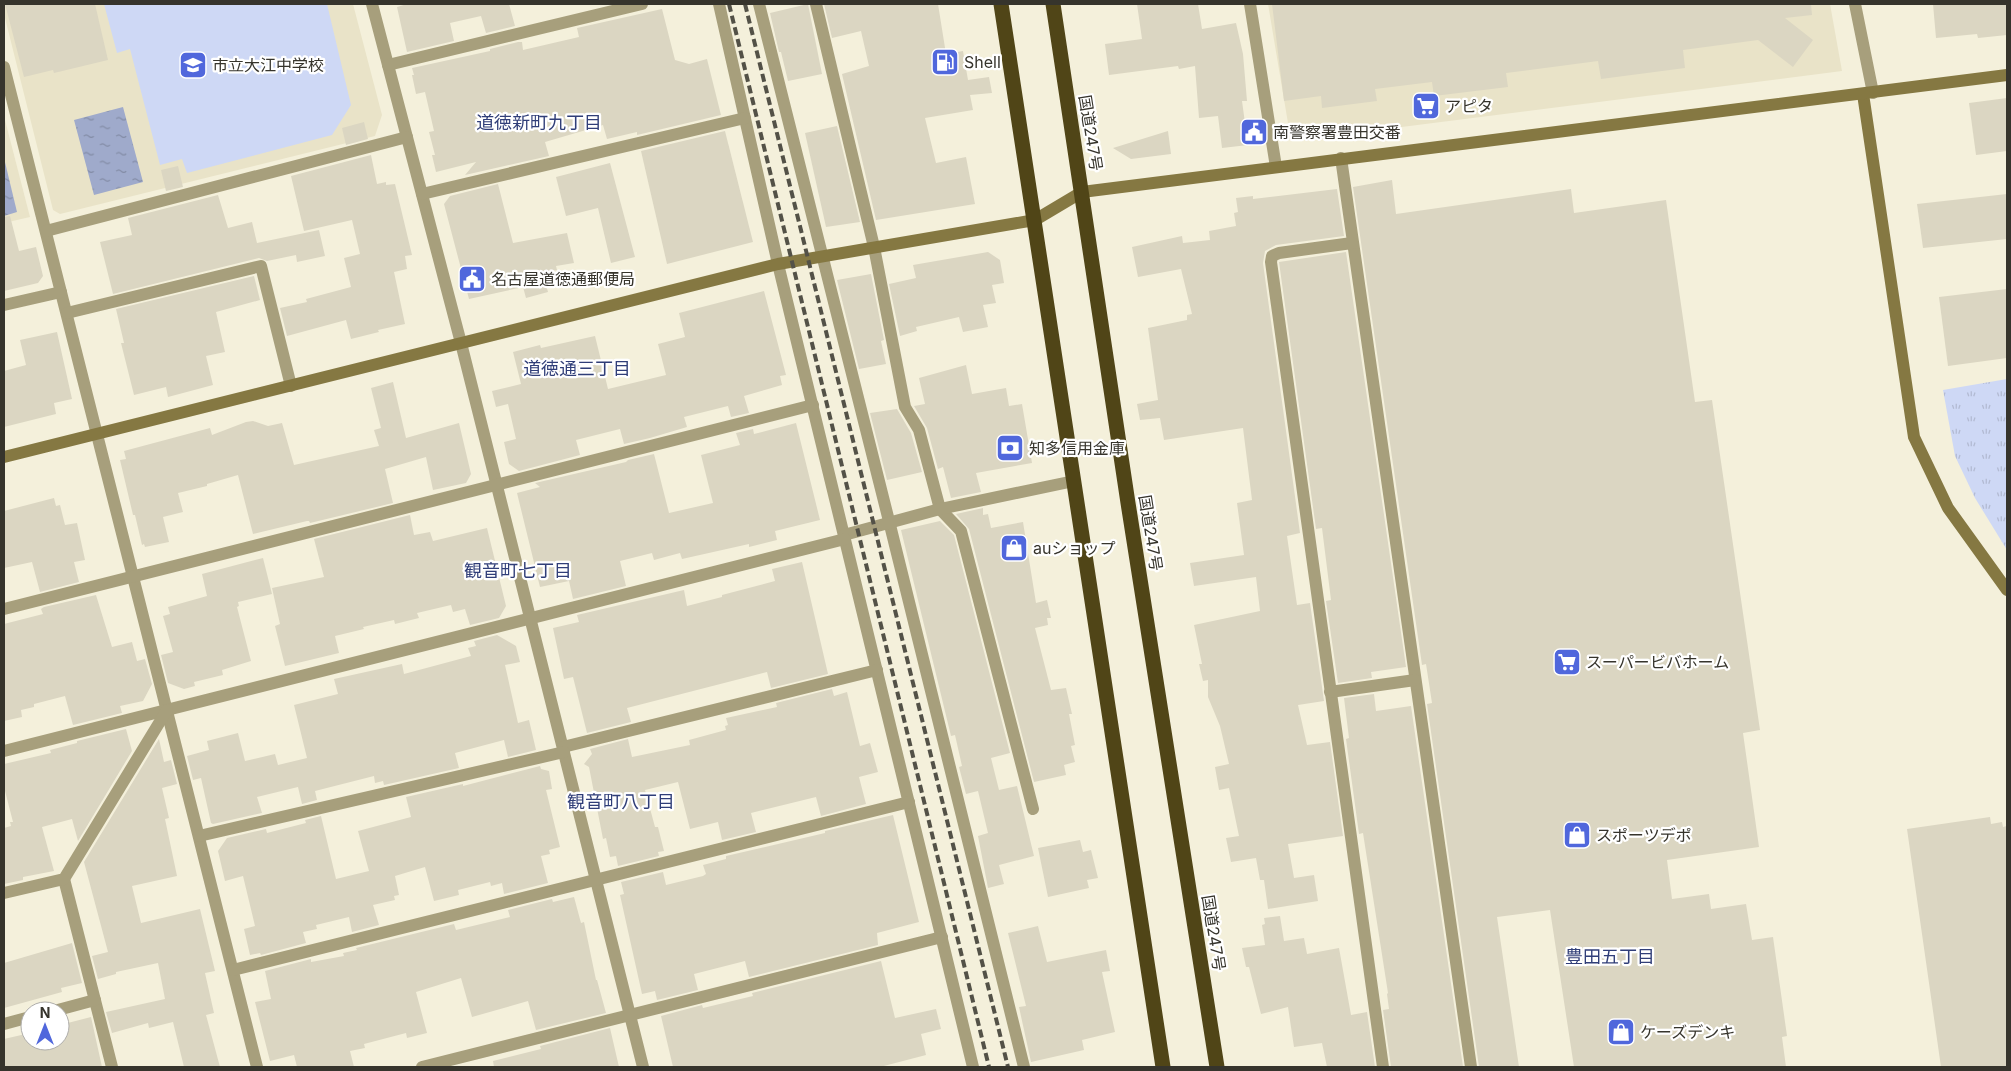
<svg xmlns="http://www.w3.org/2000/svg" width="2011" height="1071" viewBox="0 0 2011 1071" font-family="Inter,'Noto Sans JP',sans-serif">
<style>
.built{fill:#e9e3c8}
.grass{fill:#ced8f5}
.park{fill:url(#park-tufts)}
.water{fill:url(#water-ripples)}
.building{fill:#dbd6c2}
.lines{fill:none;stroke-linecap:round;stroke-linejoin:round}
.street{stroke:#a79f7c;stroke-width:12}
.secondary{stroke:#857842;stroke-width:12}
.highway{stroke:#504517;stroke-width:15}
.rail{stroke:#535147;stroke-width:4;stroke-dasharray:8 4;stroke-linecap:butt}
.labels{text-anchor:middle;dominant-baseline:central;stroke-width:4.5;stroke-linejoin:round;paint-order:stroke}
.poi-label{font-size:16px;fill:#36342c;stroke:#fff;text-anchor:start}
.street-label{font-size:16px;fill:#36342c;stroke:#fff}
.neighbourhood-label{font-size:18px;fill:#303e78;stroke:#fff}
</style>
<defs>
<pattern id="park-tufts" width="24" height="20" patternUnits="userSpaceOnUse" patternTransform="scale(1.25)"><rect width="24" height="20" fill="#ced8f5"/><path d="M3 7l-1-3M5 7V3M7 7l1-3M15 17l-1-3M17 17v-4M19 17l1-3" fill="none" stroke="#b2bad2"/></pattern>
<pattern id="water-ripples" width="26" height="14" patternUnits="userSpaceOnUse" patternTransform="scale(1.25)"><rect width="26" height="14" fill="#9faacb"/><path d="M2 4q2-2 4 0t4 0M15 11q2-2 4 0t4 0" fill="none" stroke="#828ba5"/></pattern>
</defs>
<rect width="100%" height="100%" fill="#f4f0db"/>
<!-- built -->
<g class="built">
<path d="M4,4H353L382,115L375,136L60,214L53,210L4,14Z"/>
<path d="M1268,4H1830L1842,71L1291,141Z"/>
<path d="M4,116L30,217L4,223Z"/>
</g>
<!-- grass -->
<path class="grass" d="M104,4H327L351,105L332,135L187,173L182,159L160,165L130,49L117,53Z"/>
<!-- park -->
<path class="park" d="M2007,379V550L1975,498L1955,456L1943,390Z"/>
<!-- water -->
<g class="water">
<path d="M123,107L143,182L94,195L74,120Z"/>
<path d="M4,158L17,212L4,216Z"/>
</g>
<!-- building -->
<g class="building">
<path d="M5,4H95L108,60L54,73L53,70L24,77Z"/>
<path d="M407,4H509L515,26L486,33L481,16L450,23L454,41L407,52L397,7Z"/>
<path d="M808,4L822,74L788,81L781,52H779L770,13Z"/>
<path d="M824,4H938L946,54L963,51L968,80L989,77L992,93L970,95L973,110L925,118L936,163L966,157L975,204L876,220L842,74L869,66L861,31L832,38Z"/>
<path d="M1137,4H1198L1202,29L1236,23L1243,54L1247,101H1242L1248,145L1222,148L1218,116L1199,118L1195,66L1179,69L1178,66L1109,75L1105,44L1142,39Z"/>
<path d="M1272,4H1811L1812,15L1785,18L1813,40L1793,67L1758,40L1683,50L1685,68L1601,79L1598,61L1506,73L1508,87L1434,96L1432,82L1375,89L1377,101L1322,108L1321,96L1284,101Z"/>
<path d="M1933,4H2007V35L1978,38L1977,34L1936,38Z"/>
<path d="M662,9L675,60L689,64L707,59L721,115L637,135V132L607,139L603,125L545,142L549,156L465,175L476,162L436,172L432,155H435L429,132L434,131L425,92L416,94L412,75H414L412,68L490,51V49L518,42H522L523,50L579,37L577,28Z"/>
<path d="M2007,98V151L1976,155L1969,103Z"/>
<path d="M364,122L368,139L346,145L342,128Z"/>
<path d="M837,126L860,222L826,227L805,133Z"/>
<path d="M725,131L753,242L667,264L641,151Z"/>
<path d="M1168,131L1171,154L1131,159L1113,148Z"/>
<path d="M371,155L377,184L386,182V185L395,184L412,255L405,256L407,269L394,272L405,324L378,330L379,332L351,339L346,320L287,336L280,308L307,302L306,299L351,287L344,258L360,254L352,220L304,231L291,176Z"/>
<path d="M610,163L635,257L611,263L598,208L566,216L556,177Z"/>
<path d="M178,166L183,187L166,191L161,170Z"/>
<path d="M1392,180L1396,214L1571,189L1574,213L1666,200L1695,402L1712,400L1760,730L1743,733L1759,847L1667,860L1672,899L1709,894L1711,909L1746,904L1752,940L1773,937L1787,1036L1782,1037L1786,1067H1574L1550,910L1497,917L1519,1067H1479L1427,704L1432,703L1426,664L1422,665L1353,187Z"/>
<path d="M498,184L513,243L567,233L574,263L556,266L557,270L543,273L548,292L526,298L523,287L469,299L444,204L450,196Z"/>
<path d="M1337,189L1344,236L1276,245L1265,251L1263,263L1300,533L1287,536L1297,605L1310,603L1324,701L1298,705L1307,745L1330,742L1343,836L1288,844L1294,878L1314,875L1318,901L1268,909L1264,880H1260L1256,858L1231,862L1226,838L1239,836L1229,788L1219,790L1215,767L1229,764L1220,726L1208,697V680L1203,681L1199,664H1202L1194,625L1260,611L1256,577L1194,586L1190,563L1244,555L1237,503L1252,500L1243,428L1164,440L1160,418L1140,420L1137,404L1158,400L1148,328L1187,320V315L1192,314L1181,269L1138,277L1132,247L1182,236L1183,243L1210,240L1209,231L1236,226L1234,213L1238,212L1236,198L1253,196V199Z"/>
<path d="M2007,194V239L1923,248L1917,204Z"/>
<path d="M218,195L228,228L252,222L257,243L319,230L325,256L297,262L296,255L267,261L259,258L113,294L100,242L132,235L128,218Z"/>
<path d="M10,216L19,251L36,247L43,276L38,283L4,291V217Z"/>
<path d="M988,252L1000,260L1004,283L992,285L996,303L983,305L988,327L963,332L959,317L916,327L917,331L900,336L889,284L916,278L913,265Z"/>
<path d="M1346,252L1406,667L1371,672L1372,678L1338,683L1326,601L1331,600L1322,528L1316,529L1279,262Z"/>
<path d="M871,274L884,340L881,341L886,364L859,369L837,280Z"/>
<path d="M254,276L260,300L216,312L225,352L206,356L213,385L168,397L166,387L134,395L121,343H124L116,309Z"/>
<path d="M2007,289V358L1948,366L1939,297Z"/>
<path d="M764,291L786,375L780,376L782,385L744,396L749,413L731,417L728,406L684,417L687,427L650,438L624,444L620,429L576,440L580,455L519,471L509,464L504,442L516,439L508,404L496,407L492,391L521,384L513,352L540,345L541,348L595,336L608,389L666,375L658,344L685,337L679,313Z"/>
<path d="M57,332L72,399L54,403L56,414L4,427V371L26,365L20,340Z"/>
<path d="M966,365L972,394L1006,388L1009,406L1022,404L1032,463L976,473L981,492L951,498L943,467L938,469L927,428L914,406L925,404L919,378Z"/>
<path d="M393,382L406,438L459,423L471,474L466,483L433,490L426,457L385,469L393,503L310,523L309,521H307L253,534L238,475L207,484V486L178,493L183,512L163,517L169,542L145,547L144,544L142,545L135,515H133L120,460L126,459L124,451L210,428L212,435L246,422L253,421L268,426L282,423L294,465L379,446L374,430L381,428L371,388Z"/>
<path d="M897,409L911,433L922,472L887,480L870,413Z"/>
<path d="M796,423L820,520L775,531L777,540L749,547V544L682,559L680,553L654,560L652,553L620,561L626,586L573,599L569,581L540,587L517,493L540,487L535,483L626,462L628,460L654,454L669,513L713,503L701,455L740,445L736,433L753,429L754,434Z"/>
<path d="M54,498L56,506L60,505L65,525L77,523L85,560L74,562L79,582L40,592L32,562L4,568V511Z"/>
<path d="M983,508V515L988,514L991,528L1023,522L1036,603L1047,600L1051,618H1047L1048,625L1035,628L1051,690L1066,688L1072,714H1069L1075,745L1071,746L1075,762L1064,765L1066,775L1034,782L969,529L956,514Z"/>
<path d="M410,515L414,535L430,532L433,541L487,528L506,606L499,618L470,625L465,609L453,612L451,605L417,613L419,618L395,624L394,620L363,627L364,629L335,636L339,653L285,666L275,626L280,624L272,588L324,577L314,539Z"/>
<path d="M940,521L954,535L1010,753L991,758L999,790L1017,786L1034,856L999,865L1004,884L988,888L978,836L988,833L978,791L966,794L959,767L962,766L955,735L951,736L901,530Z"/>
<path d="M263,558L272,594L238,602L239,606L237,607L251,661L222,670L223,675L194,682L195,686L184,689L168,683L161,655L173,652L163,616L170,614L168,607L207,596L202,574Z"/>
<path d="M802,562L828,674L771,688L767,672L627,708L631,722L587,733L573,677L564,679L553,628L579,622L577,615L684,590L687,606L722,597V595L775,581L772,569Z"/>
<path d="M96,595L112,647L132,642L137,661L145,659L152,684L143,701L120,706L122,713L73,725L65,696L34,704V707L21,710L22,717L4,721V624L43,614L41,609L44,607Z"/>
<path d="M497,635L516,646L520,662L505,665L518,723L529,720L536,750L508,757L504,740L455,753L459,768L384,785L383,781L375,783L374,776L315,791L317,800L302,804L298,787L257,797L262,813L213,824L211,823L201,778L193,780L187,756L209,750L207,741L238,733L245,761L275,754L278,765L307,758L294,705L338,694L334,679L402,664L404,674L471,656L468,648L476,646L474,641Z"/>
<path d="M832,689L834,696L847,692L860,746L870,743L878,772L859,777L866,804L821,816L816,797L751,813L756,832L722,840L718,822L690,829L678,782L645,790L655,827H658L664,851L658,852L659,856L618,866L616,856L610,857L606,838L603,839L589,767L584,764L592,754L590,749L628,739L632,757L690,745L689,740L726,730L725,726L728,725L726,718L777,707L776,703Z"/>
<path d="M1374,694L1376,711L1411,706L1463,1067H1391L1383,1010L1389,1009L1387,994L1388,993L1363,833L1359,834L1346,739L1349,738L1344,698Z"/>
<path d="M126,729L132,751L78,841L72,819L42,827L54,871L23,877V880L4,884V828L11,826L10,822H13L4,787V764L51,753L50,750L77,743V741Z"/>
<path d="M159,739L164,762L171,760L177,784L162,788L169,818L165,819L177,876L132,886L141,923L200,909L215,971L205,973L214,1013L206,1015L220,1067H184L173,1022L149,1028L148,1023L112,1033L106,1012L165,999L158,963L116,972V974L98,979L92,956L108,952L84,862Z"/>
<path d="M540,766L541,769L549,771L552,789L546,790L560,847L549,850L550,854L541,856L548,883L504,894L502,883L491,886L490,882L458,890L459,895L434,901L425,867L395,876L399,895L394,896L395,900L373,905L379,925L352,932L349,917L316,925L317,929L303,932L306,943L261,955L260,953L250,955L244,929L255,926L243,876L225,881L218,851L227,838L266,829L267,833L306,823L305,820L321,816L336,879L369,871L358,831L411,817L406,797L463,784V786Z"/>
<path d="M893,815L919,922L877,933L878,945L749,977L745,961L694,974L698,990L657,1000L655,991L642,994L620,895L624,894L621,882L663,872L666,885L703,876L706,874L703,865L726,859V856L825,833V831Z"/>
<path d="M1990,817L1991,824L2002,822L2003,827L2007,826V1067H1941L1907,829Z"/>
<path d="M1080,840L1083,852L1091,850L1098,878L1087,880L1089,888L1048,897L1038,848Z"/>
<path d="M574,897L581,923L584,922L596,980H597L606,1013L536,1030L528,1001L472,1017L461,978L416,992L427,1033L407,1038L406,1033L364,1044L365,1048L350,1051L354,1067H297L294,1055L270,1061L255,1002L271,999L265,971L311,959V962L344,956L343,953L357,950L356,948L454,924L456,930L510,917L508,910L552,899L553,902Z"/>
<path d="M1280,916L1284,941L1304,938L1307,954L1339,948L1351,1015L1367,1012L1375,1067H1327L1322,1043L1294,1047L1288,1007L1261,1014L1249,967H1246L1242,948L1265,945L1262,925L1265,924L1264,918Z"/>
<path d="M1038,926L1047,962L1106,950L1110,971L1102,972L1115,1032L1082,1040L1084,1050L1031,1062L1019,1007L1026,1006L1008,933Z"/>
<path d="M72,943L82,983L61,988L62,992L4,1008V963Z"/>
<path d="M881,961L895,1018L936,1009L941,1029L921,1034L926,1055L880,1067H673L661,1016L702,1005L703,1008L753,996L752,993Z"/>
<path d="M91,1017L102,1067H4V1039L30,1033V1041H60V1025Z"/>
<path d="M610,1028L619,1067H494L493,1061L541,1049L540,1046Z"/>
</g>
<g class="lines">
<!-- street -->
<g class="street">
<path d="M372,4L461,343L643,1067"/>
<path d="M719,4L778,264L973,1067"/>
<path d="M759,4L889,521L1024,1067"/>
<path d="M816,4L874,247L905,407L919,430L940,509L961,531L1033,809"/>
<path d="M1250,4L1276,167"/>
<path d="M1855,4L1873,93"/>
<path d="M388,65L642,4"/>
<path d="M4,67L257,1067"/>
<path d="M1341,158L1471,1067"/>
<path d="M422,194L745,118"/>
<path d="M46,231L407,137"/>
<path d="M1352,243L1279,253L1272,256L1271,262L1383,1067"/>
<path d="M4,305L61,292"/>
<path d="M67,313L261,266L291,386"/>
<path d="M844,535L940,509L1074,481"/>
<path d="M4,609L813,405"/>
<path d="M1330,692L1415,680"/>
<path d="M563,747L877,670"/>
<path d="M4,751L845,539"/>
<path d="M199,836L564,752"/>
<path d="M64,879L112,1067"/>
<path d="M4,893L64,879L167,710"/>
<path d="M233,970L909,802"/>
<path d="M54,1011L95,1000"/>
<path d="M4,1024L30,1017"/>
<path d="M422,1067L942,937"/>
</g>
<!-- secondary -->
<g class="secondary">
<path d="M1863,94L1914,437L1948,508L2007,590"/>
<path d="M4,457L778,264L1035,220L1082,192L2007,75"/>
</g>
<!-- highway -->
<g class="highway">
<path d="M1001,4L1163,1067"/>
<path d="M1053,4L1128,503L1217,1067"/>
</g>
<!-- rail -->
<g class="rail">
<path d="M729,4L989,1067"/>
<path d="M745,4L1008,1067"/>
</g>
</g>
<!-- icons -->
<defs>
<g id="fuel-square" transform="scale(1.4375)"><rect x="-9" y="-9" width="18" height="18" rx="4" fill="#5067dc" stroke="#fff"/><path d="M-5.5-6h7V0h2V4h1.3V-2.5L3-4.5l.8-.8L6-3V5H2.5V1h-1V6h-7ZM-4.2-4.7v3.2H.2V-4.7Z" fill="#fff"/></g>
<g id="school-square" transform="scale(1.4375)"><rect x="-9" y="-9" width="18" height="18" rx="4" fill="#5067dc" stroke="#fff"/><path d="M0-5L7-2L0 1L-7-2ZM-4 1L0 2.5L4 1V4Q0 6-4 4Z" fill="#fff"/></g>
<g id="supermarket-square" transform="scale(1.4375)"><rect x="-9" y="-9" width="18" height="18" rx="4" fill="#5067dc" stroke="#fff"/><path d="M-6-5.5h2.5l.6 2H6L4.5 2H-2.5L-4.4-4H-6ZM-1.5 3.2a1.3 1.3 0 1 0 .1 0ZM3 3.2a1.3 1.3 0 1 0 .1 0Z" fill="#fff"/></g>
<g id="civic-square" transform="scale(1.4375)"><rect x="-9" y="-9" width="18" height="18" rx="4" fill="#5067dc" stroke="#fff"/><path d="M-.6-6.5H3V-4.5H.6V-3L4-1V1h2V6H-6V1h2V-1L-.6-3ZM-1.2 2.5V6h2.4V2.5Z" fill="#fff"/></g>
<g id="bank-square" transform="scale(1.4375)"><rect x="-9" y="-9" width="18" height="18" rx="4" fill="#5067dc" stroke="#fff"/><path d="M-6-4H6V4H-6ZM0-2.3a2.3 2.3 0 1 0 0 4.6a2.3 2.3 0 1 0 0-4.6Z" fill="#fff"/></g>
<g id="shop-square" transform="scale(1.4375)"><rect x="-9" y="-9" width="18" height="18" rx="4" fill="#5067dc" stroke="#fff"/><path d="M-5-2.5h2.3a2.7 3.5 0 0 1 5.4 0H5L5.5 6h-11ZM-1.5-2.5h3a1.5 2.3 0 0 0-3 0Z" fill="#fff"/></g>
</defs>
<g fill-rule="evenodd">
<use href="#fuel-square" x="945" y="62"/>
<use href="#school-square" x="193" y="65"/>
<use href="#supermarket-square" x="1426" y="106"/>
<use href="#civic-square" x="1254" y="132"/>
<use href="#civic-square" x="472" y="279"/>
<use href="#bank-square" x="1010" y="448"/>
<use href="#shop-square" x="1014" y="548"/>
<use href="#supermarket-square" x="1567" y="662"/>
<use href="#shop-square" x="1577" y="835"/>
<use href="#shop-square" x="1621" y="1032"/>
</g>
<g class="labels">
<!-- poi labels -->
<g class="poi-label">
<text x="964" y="62">Shell</text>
<text x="212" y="65">市立大江中学校</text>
<text x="1445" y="106">アピタ</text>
<text x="1273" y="132">南警察署豊田交番</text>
<text x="491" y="279">名古屋道徳通郵便局</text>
<text x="1029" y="448">知多信用金庫</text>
<text x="1033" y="548">auショップ</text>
<text x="1586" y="662">スーパービバホーム</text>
<text x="1596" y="835">スポーツデポ</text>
<text x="1640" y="1032">ケーズデンキ</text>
</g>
<!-- street labels -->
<g class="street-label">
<text transform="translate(1091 133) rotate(81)">国道247号</text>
<text transform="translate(1151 533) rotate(81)">国道247号</text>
<text transform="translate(1214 933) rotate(81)">国道247号</text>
</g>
<!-- neighbourhood labels -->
<g class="neighbourhood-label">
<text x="539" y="122">道徳新町九丁目</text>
<text x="577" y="368">道徳通三丁目</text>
<text x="518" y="570">観音町七丁目</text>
<text x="621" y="801">観音町八丁目</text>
<text x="1610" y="956">豊田五丁目</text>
</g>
</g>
<!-- border -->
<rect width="2011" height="1071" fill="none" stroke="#36342c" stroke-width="10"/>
<!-- north arrow -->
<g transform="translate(45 1026)"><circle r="24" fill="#ffffff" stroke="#afaeab"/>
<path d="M0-4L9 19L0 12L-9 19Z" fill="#5067dc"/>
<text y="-8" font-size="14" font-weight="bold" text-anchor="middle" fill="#36342c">N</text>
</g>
</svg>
